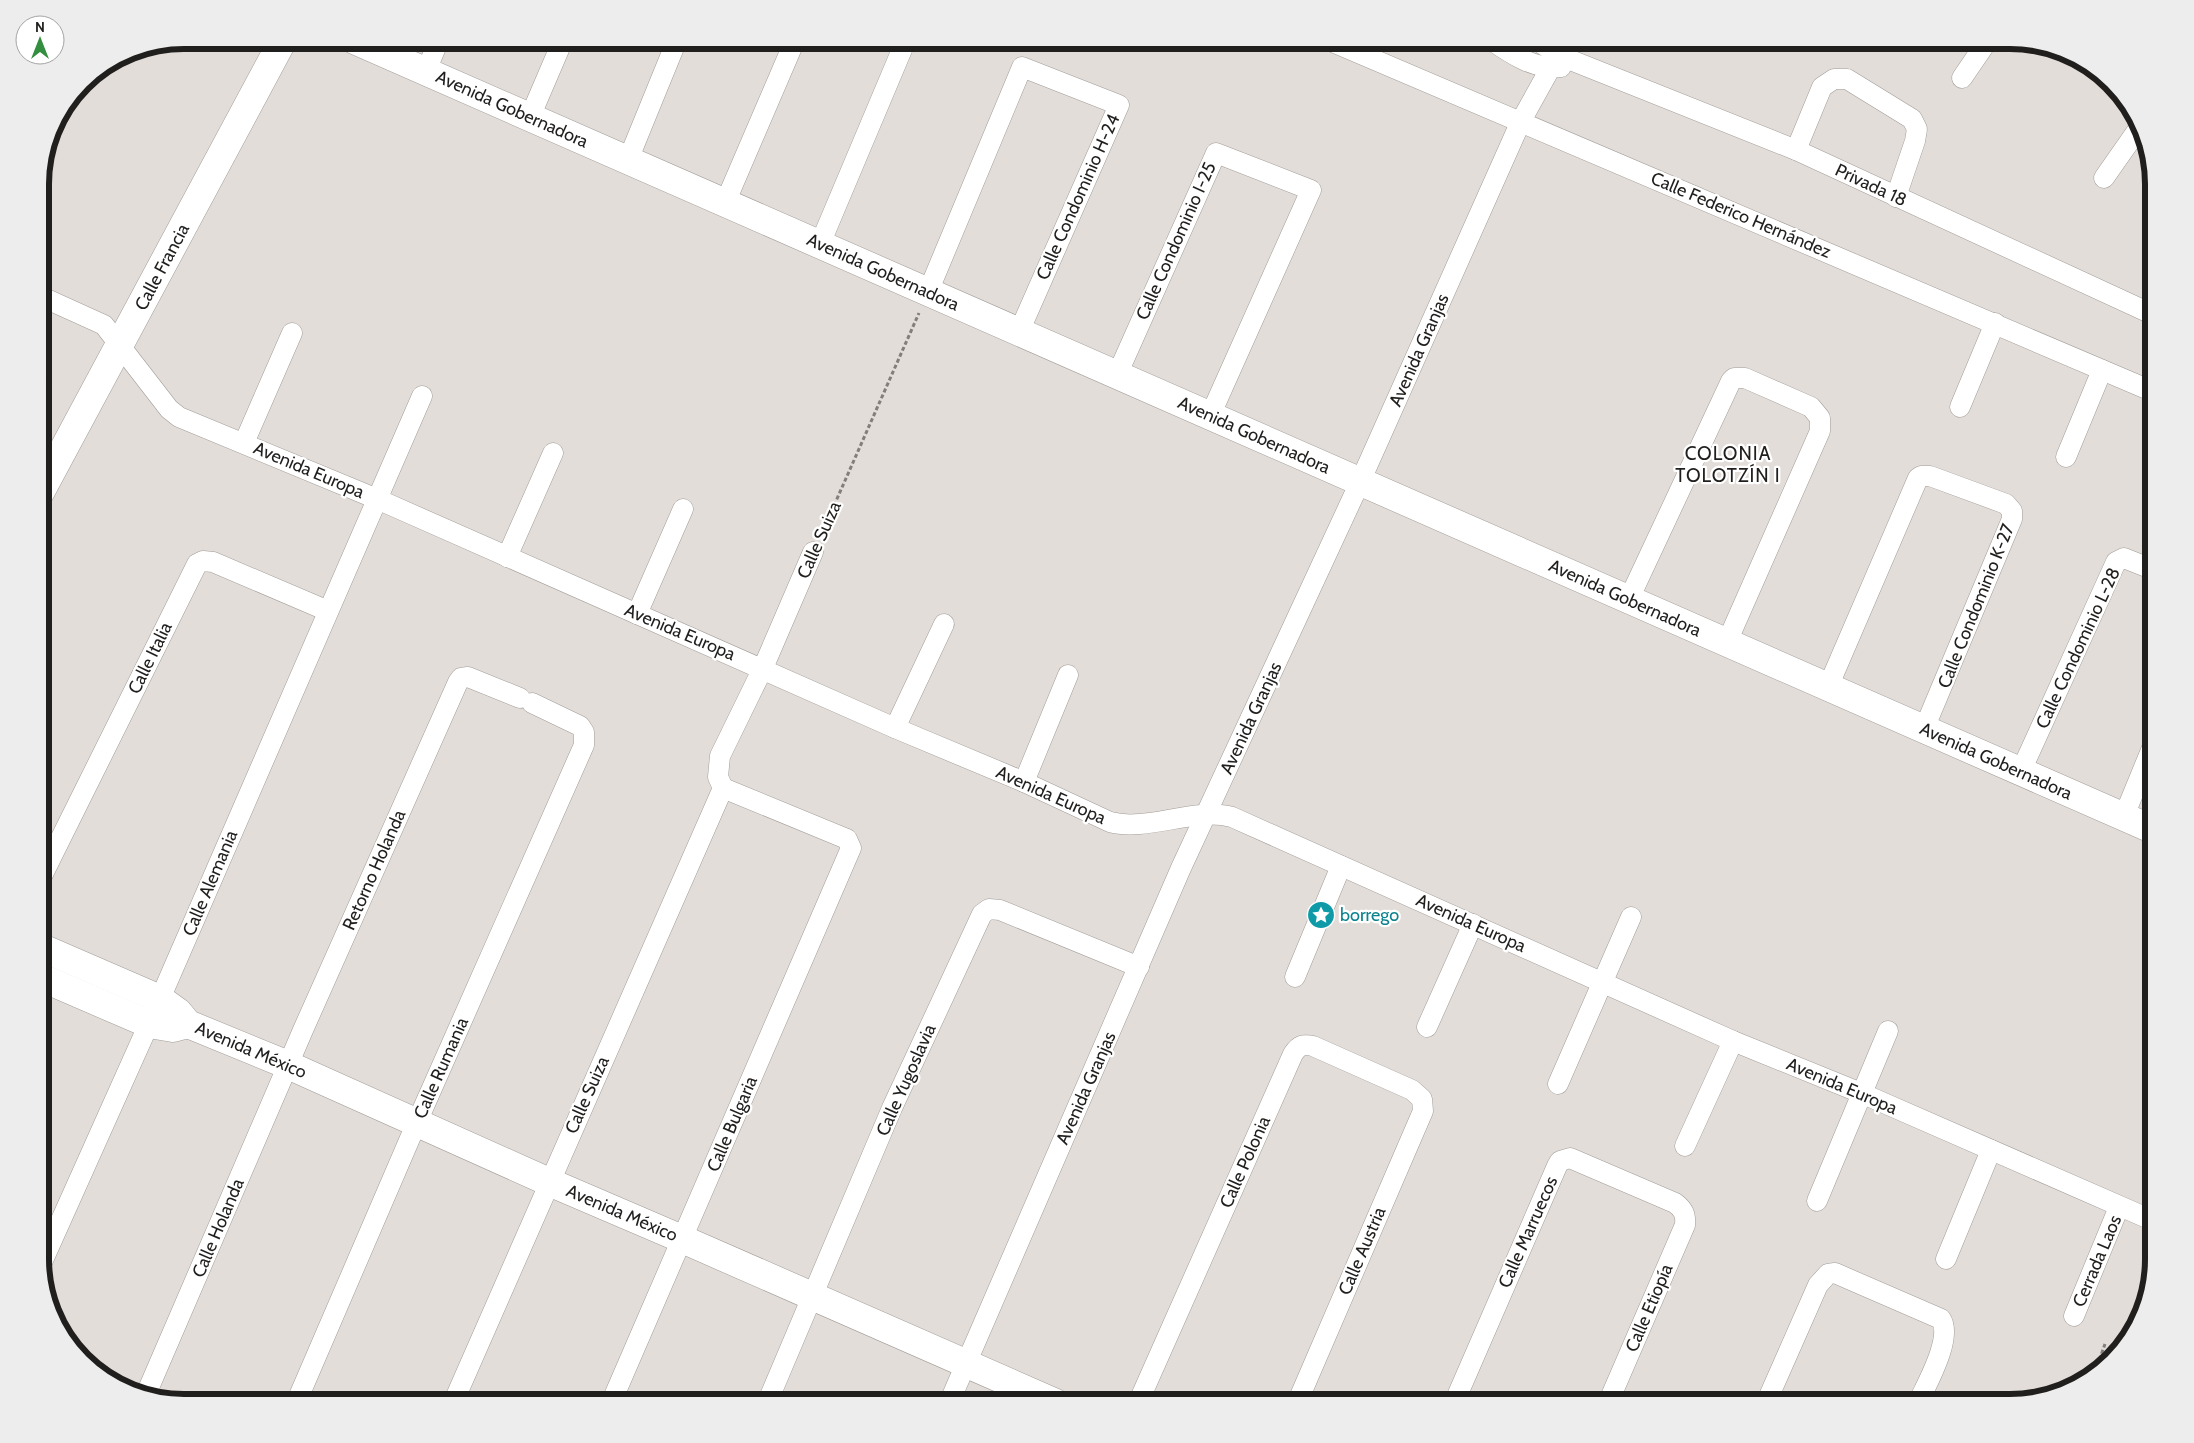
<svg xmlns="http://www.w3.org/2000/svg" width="2194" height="1443" viewBox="0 0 2194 1443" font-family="Cabin,sans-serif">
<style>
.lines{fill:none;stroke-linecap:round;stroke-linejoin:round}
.street-casing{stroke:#a29d99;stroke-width:21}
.secondary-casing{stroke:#a29d99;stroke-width:29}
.path{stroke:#827e7b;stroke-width:3;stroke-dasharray:4 2.5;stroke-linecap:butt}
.street{stroke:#fff;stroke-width:20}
.secondary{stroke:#fff;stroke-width:28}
.labels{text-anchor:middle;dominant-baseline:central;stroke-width:4.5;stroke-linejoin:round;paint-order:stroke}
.street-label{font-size:18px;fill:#211f1d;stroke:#fff}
.culture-label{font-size:18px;fill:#0d838f;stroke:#fff;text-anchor:start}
.neighbourhood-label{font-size:19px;letter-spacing:1px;fill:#211f1d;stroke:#fff}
.rim{fill:none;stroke:#211f1d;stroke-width:6}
</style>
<rect width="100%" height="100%" fill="#e3ddd9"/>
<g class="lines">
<!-- street casing -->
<g class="street-casing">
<g id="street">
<path d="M1328,40L2154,392"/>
<path d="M1491,40C1511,54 1535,70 1561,67"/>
<path d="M1537,40L1558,55L1796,150L2154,315"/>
<path d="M426,71L439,40"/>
<path d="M1962,78L1988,40"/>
<path d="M530,117L563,40"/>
<path d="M1796,150L1822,87L1834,79H1847L1912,119L1917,129L1915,141L1896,197"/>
<path d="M628,160L677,40"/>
<path d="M2104,178L2139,128"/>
<path d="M725,203L795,40"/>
<path d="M820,244L906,40"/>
<path d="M928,292L1022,67L1119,105L1019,332"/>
<path d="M40,296L104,325L169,409L179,417L377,499L895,728L1024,782L1110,822C1147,832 1194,807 1232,817L1733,1041L1861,1093L2154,1221"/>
<path d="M1117,375L1216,153L1311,190L1210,416"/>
<path d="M1960,407L1995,323"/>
<path d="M244,443L292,333"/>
<path d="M2066,457L2102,370"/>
<path d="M507,557L553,453"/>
<path d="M1629,599L1731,381L1734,378H1745L1811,407L1820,418V431L1727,642"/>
<path d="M637,614L683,509"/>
<path d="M1828,687L1918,478L1921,476H1930L2006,504L2012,511V519L1924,729"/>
<path d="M895,728L944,624"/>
<path d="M2021,771L2116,562L2124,558L2154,570"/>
<path d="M1024,782L1068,675"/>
<path d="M2124,816L2154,743"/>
<path d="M40,880L197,564L203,561L213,562L328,611"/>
<path d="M1295,977L1341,866"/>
<path d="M1427,1027L1473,924"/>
<path d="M1558,1084L1631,917"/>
<path d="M1685,1146L1733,1041"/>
<path d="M1817,1201L1888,1031"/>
<path d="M1946,1259L1991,1150"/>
<path d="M40,1267L160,999L422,396"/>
<path d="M2074,1316L2119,1207"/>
<path d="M147,1392L303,1030L458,682L461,678L468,677L520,698"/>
<path d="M296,1403L417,1122L584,745V732L580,726L532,703"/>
<path d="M453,1403L723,788L718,777L720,756L763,668L813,552"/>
<path d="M611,1403L851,848L847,839L842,837L723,788"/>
<path d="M767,1403L892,1108L982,914L989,909L1000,910L1139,967"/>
<path d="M949,1403L1181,868L1360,482L1521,121L1566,40"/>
<path d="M1138,1403L1293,1054C1299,1045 1303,1044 1313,1046L1412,1090L1422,1099L1423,1111L1297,1403"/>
<path d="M1454,1403L1557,1166L1560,1161L1570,1158L1675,1203C1683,1209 1686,1214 1685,1225L1608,1403"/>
<path d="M1766,1403L1818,1285L1828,1274L1835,1273L1941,1319C1953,1338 1927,1383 1918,1403"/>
</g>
</g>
<!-- secondary casing -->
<g class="secondary-casing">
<g id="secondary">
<path d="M354,40L2154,830"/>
<path d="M40,493L283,40"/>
<path d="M40,947L160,999L178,1012L188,1024L288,1065L549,1182L682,1239L1056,1403"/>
<path d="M40,977L149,1024L173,1028L188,1024"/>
</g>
</g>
<!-- path -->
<g class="path">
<path d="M821,535L919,313"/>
<path d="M2095,1372L2105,1344"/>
</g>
<!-- street -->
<use href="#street" class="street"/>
<!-- secondary -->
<use href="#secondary" class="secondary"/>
</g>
<!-- icons -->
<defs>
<g id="sight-disc" transform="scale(1.4375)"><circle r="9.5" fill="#0f9aa8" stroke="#fff"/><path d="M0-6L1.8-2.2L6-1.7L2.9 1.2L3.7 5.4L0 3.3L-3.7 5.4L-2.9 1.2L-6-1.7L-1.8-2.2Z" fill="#fff"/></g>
</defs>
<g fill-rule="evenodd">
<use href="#sight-disc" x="1321" y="915"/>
</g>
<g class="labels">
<!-- street labels -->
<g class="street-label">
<text transform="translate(512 109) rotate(24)">Avenida Gobernadora</text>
<text transform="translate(1871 185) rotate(25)">Privada 18</text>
<text transform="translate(1078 197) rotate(-66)">Calle Condominio H-24</text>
<text transform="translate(1741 215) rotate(23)">Calle Federico Hernández</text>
<text transform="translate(1176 241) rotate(-66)">Calle Condominio I-25</text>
<text transform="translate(162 267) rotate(-62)">Calle Francia</text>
<text transform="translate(883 272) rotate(24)">Avenida Gobernadora</text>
<text transform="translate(1419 350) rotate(-66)">Avenida Granjas</text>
<text transform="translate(1254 435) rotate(24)">Avenida Gobernadora</text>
<text transform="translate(309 470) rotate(23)">Avenida Europa</text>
<text transform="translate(819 540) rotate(-66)">Calle Suiza</text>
<text transform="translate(1625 598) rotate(24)">Avenida Gobernadora</text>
<text transform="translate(1976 606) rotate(-68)">Calle Condominio K-27</text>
<text transform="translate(680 632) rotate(23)">Avenida Europa</text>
<text transform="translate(2078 648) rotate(-65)">Calle Condominio L-28</text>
<text transform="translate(150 658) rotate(-64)">Calle Italia</text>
<text transform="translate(1251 718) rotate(-65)">Avenida Granjas</text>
<text transform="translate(1996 761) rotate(24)">Avenida Gobernadora</text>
<text transform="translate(1051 795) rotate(24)">Avenida Europa</text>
<text transform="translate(374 870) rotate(-66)">Retorno Holanda</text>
<text transform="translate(210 883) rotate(-67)">Calle Alemania</text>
<text transform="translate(1471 923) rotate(24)">Avenida Europa</text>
<text transform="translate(251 1050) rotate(23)">Avenida México</text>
<text transform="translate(441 1068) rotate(-66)">Calle Rumania</text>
<text transform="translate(906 1080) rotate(-66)">Calle Yugoslavia</text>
<text transform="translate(1842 1086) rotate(23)">Avenida Europa</text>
<text transform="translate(1086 1088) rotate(-66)">Avenida Granjas</text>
<text transform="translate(587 1095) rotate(-66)">Calle Suiza</text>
<text transform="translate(732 1124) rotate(-67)">Calle Bulgaria</text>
<text transform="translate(1245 1162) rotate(-66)">Calle Polonia</text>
<text transform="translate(622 1213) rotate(23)">Avenida México</text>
<text transform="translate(218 1228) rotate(-67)">Calle Holanda</text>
<text transform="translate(1528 1232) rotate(-66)">Calle Marruecos</text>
<text transform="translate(1362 1251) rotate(-67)">Calle Austria</text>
<text transform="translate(2097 1261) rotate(-67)">Cerrada Laos</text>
<text transform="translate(1649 1308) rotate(-67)">Calle Etiopía</text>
</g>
<!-- culture labels -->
<g class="culture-label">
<text x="1340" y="915">borrego</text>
</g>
<!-- neighbourhood labels -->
<g class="neighbourhood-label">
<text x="1728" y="453">COLONIA<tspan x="1728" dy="22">TOLOTZÍN I</tspan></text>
</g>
</g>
<!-- crop -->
<path d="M0 0H2194V1443H0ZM184 49H2010A135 135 0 0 1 2145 184V1259A135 135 0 0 1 2010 1394H184A135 135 0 0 1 49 1259V184A135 135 0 0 1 184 49Z" fill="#ededed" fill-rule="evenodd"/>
<path class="rim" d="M184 49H2010A135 135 0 0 1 2145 184V1259A135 135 0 0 1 2010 1394H184A135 135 0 0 1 49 1259V184A135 135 0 0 1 184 49Z"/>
<!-- north arrow -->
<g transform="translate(40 40)"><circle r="24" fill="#ffffff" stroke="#a6a5a5"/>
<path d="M0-4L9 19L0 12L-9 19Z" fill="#348e3f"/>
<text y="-8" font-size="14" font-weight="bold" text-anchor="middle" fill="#211f1d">N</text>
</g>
</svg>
